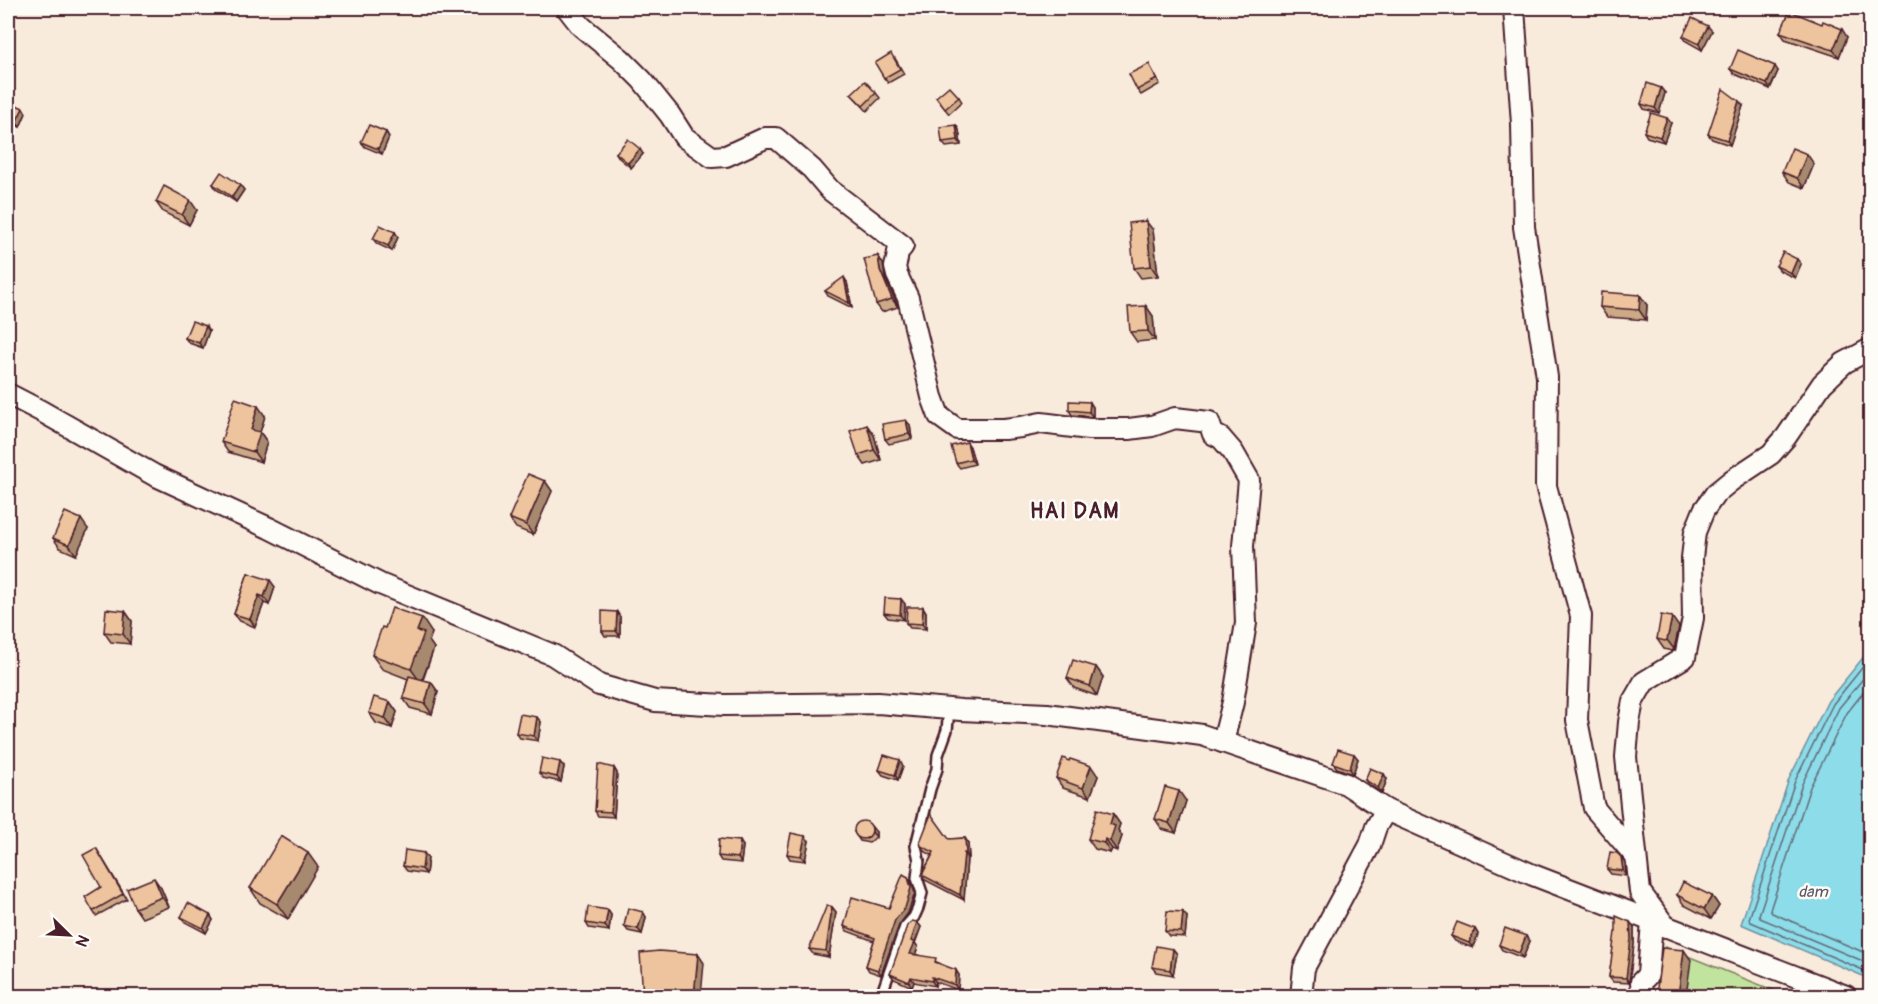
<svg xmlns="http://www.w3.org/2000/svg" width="1878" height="1004" viewBox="0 0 1878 1004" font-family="Pangolin,sans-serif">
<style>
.green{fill:#c0e39d;stroke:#858164;stroke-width:1.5}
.water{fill:#8cdce9;stroke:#72909d;stroke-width:1.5}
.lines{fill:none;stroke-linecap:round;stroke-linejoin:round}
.shore{stroke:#646b77;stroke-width:1.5}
.lane-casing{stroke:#4a1f2b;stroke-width:14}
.street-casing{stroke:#4a1f2b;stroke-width:24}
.lane{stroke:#fdfcf7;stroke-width:9}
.street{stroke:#fdfcf7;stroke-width:20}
.wall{fill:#cca987;stroke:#4a1f2b;stroke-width:1.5}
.shaded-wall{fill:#a6896e;stroke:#4a1f2b;stroke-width:1.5}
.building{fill:#edc49d;stroke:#4a1f2b;stroke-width:1.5}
.labels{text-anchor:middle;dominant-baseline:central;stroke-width:5;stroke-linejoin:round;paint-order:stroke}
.water-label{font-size:16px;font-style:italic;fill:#5e5864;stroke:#fdfcf7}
.district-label{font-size:21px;font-weight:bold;letter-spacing:1.5px;fill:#4a1f2b;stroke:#fdfcf7}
</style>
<rect width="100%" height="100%" fill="#f8ebdc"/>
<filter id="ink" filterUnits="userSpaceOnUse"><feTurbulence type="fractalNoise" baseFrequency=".0167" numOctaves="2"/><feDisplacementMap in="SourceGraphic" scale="12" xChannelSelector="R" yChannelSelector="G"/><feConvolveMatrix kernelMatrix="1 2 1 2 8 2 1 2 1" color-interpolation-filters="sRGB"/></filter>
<g filter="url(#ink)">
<!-- green -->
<path class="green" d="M1665,947L1788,996H1669Z"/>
<!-- water -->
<path class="water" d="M1870,649V979L1741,924L1789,779L1828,701Z"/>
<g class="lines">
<!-- shore -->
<g class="shore">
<path d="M1870,658L1833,704L1795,781L1749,919L1751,922L1870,973"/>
<path d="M1870,670L1839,708L1802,784L1759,915L1760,918L1870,964"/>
<path d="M1870,684L1847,713L1810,787L1770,910L1772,913L1870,955"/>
</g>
<!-- lane casing -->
<g class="lane-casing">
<path id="lane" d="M881,996L905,927L914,917L918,908L922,893L917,878L919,860L916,846L930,789L937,769L938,755L947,730L949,710"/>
</g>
<!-- street casing -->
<g class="street-casing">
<g id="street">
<path d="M567,8L581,26L621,59L642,80L670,115L684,137L712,157L726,156L765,138H776L812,169L830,190L903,246L898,252L897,259L895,267L897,275L908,298L932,397L939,416L957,429H1004L1021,427L1041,423L1089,429H1129L1152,426L1175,418L1209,422L1213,434L1221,438L1233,452L1249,480L1243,546L1246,623L1233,702L1223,742"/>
<path d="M1514,8L1522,124L1524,227L1547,377L1546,486L1581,616L1577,720L1594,808L1636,857"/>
<path d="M8,394L41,411L154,475L269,528L380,584L553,655L599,685L655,701L725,705L878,703L961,710L1047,714L1202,735L1346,784L1386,810L1533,875L1846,996"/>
<path d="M1666,927L1640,892L1626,757L1629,722L1633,701L1644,682L1685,657L1693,618L1692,558L1695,532L1704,510L1716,493L1732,480L1771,454L1786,437L1822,384L1844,363L1870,349"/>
<path d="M1301,996L1304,968L1370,845L1376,827L1386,810"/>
<path d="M1642,996L1641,982L1648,975L1652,921"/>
</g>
</g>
<!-- lane -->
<use href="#lane" class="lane"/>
<!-- street -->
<use href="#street" class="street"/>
</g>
<!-- wall -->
<g class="wall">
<path d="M1712,31L1702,50L1686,41L1683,36Z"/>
<path d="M1780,32L1847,37L1839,57L1785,39Z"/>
<path d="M895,58L904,74L888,83L884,78Z"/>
<path d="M1149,64L1160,84L1141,95L1137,90Z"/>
<path d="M1730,69L1778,71L1770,89L1734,74Z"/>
<path d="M876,93L880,98L867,111L851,94Z"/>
<path d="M1665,93L1659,113L1644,109L1641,104Z"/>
<path d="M936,97H959L962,102L949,114Z"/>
<path d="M8,106L23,108L26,113L20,127L8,122Z"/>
<path d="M1743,106L1730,145L1712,139L1708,134Z"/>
<path d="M1671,123L1664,142L1647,137L1644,132Z"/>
<path d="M956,125L959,130L961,145L946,147L942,142Z"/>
<path d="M386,132L389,137L382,154L365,147L361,142Z"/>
<path d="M616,153L643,154L631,168L619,158Z"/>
<path d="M1814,164L1804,188L1789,182L1782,172Z"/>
<path d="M213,184L240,185L244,190L236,202L216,189Z"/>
<path d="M156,202L197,210L189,225L163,212Z"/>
<path d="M1153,230L1158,276L1141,278L1134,268Z"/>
<path d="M395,232L398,237L392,251L377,244L373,239Z"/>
<path d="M878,256L883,264L885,278L898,307L882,312L876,304Z"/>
<path d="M1801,264L1795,278L1780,271L1776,266Z"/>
<path d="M847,282L852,308L828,296L825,291Z"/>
<path d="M1647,305L1646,320L1607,317L1600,307Z"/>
<path d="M1146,306L1153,316L1155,340L1137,342L1130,332Z"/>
<path d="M209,331L203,348L189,343L185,338Z"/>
<path d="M1093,407V417L1072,415L1069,410Z"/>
<path d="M265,416L260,432L267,442L261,462L228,452L221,442Z"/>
<path d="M910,425L912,439L889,444L885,439Z"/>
<path d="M874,435L881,460L865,465L858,455Z"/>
<path d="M970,447L975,464L960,468L956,463Z"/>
<path d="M545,481L552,491L533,535L516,528L509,518Z"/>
<path d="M88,529L76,555L60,548L53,538Z"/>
<path d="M248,573L275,587L269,605L264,603L255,627L240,621L234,614Z"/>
<path d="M901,599L905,604L904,620L888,618L884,613Z"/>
<path d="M923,607L926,612V629L910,628L906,623Z"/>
<path d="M125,611L132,621L130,644L111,642L104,632Z"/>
<path d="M617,612L620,617V636H605L602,631Z"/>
<path d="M1679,627L1674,649L1672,651L1664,649L1657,639Z"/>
<path d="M385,628L432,633L429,641L434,648L423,680L431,682L438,692L432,714L410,708L403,698L408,679L382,669L372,655Z"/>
<path d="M1096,667L1103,677L1097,696L1074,688L1067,678Z"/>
<path d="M390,702L397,712L392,728L376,723L369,713Z"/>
<path d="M541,722L538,741L520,738L516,733Z"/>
<path d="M1354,754L1358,759L1353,774L1337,768L1333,763Z"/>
<path d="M900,760L903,766L898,780L883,775L879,770Z"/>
<path d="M1069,761L1098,776L1090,797L1063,788L1056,778Z"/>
<path d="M564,767L561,782L543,778L539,773Z"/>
<path d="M614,768L617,773L614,817L598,816L595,811Z"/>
<path d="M1384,774L1387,779L1382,793L1369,785L1365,780Z"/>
<path d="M1186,801L1176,833L1162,829L1155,819Z"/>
<path d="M1113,814L1120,824L1118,830L1122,836L1117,851L1112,849L1110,853L1095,849L1088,839Z"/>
<path d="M854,832H876V837L869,843L860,841Z"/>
<path d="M965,838L968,843L969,858H967L964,900L925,880L922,875L932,855L924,851L921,846L949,839Z"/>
<path d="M809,841L805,861L790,859L787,854Z"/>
<path d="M743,846L741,863L721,861L718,856Z"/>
<path d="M96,848L127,899L96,916L93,911L101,887Z"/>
<path d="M1621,857L1625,862L1626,876L1611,874L1607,869Z"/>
<path d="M428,858L426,874L407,871L403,866Z"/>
<path d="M318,867L288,919L260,903L250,888Z"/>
<path d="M911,882L915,893L908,913L899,925L881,975L869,971L866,966L874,941L847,931L844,926L889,908Z"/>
<path d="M161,888L169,907L142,918L135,908Z"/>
<path d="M1677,895L1712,896L1719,906L1711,919L1684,905Z"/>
<path d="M832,907L836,912L829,957L813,954L809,949Z"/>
<path d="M643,912L646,917L642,934L628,931L624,926Z"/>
<path d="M210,915L213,920L206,933L185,922L181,917Z"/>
<path d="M611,915L609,931L589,928L586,923Z"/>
<path d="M1187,917L1185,937L1169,936L1165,931Z"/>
<path d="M917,922L921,927L915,943L918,947L915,954L939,963L959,975L958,990L936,982L935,986L914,982L912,987L894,979L890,974Z"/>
<path d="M1630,922L1634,927V944L1629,983L1613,982L1609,977L1616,932Z"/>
<path d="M1475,929L1478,934L1473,948L1455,941L1451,936Z"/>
<path d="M1530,941L1523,958L1502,950L1499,945Z"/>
<path d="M1173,949L1177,954L1173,975L1156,972L1152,967Z"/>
</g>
<!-- shaded-wall -->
<g class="shaded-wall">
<path d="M1708,26L1712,31L1702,50L1699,44Z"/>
<path d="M1842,29L1847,37L1839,57L1833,50Z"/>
<path d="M1775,66L1778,71L1770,89L1767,84Z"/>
<path d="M1661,88L1665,93L1659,113L1655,108Z"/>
<path d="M1739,101L1743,106L1730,145L1727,140Z"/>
<path d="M23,108L26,113L20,127L16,122Z"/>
<path d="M1667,118L1671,123L1664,142L1660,137Z"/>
<path d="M956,125L959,130L961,145L958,140Z"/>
<path d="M386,132L389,137L382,154L378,149Z"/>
<path d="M640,149L643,154L631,168L628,163Z"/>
<path d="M1807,154L1814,164L1804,188L1797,178Z"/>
<path d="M240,185L244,190L236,202L232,197Z"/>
<path d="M190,200L197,210L189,225L182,215Z"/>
<path d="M1146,221L1153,230L1158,276L1151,266Z"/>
<path d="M395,232L398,237L392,251L388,246Z"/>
<path d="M878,256L883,264L885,278L898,307L892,299L880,270Z"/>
<path d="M1797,259L1801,264L1795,278L1791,273Z"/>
<path d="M844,277L847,282L852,308L849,303Z"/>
<path d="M1640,295L1647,305L1646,320L1639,310Z"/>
<path d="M1146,306L1153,316L1155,340L1148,331Z"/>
<path d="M206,326L209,331L203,348L199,343Z"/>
<path d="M1090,402L1093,407V417L1089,412Z"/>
<path d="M258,406L265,416L260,432L267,442L261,462L254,452L251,430Z"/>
<path d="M906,420L910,425L912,439L909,434Z"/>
<path d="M867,425L874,435L881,460L874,450Z"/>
<path d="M967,442L970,447L975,464L971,459Z"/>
<path d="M545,481L552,491L533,535L526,525Z"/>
<path d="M81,519L88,529L76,555L69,545Z"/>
<path d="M270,580L275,587L269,605L264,597Z"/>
<path d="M259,595L264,603L255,627L250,619Z"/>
<path d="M901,599L905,604L904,620L900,615Z"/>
<path d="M923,607L926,612V629L922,624Z"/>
<path d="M125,611L132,621L130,644L123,634Z"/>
<path d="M617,612L620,617V636L616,631Z"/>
<path d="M1672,617L1679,627L1674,649L1667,640Z"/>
<path d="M422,618L432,633L429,641L434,648L421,683L411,669L417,631Z"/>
<path d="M1096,667L1103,677L1097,696L1090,686Z"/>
<path d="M431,682L438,692L432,714L425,704Z"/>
<path d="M390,702L397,712L392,728L385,718Z"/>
<path d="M537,717L541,722L538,741L534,736Z"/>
<path d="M1354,754L1358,759L1353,774L1350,769Z"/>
<path d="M900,760L903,766L898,780L895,775Z"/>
<path d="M560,762L564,767L561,782L557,777Z"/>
<path d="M1091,766L1098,776L1090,797L1083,788Z"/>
<path d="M614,768L617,773L614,817L611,812Z"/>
<path d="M1384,774L1387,779L1382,793L1378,788Z"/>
<path d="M1179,791L1186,801L1176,833L1169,823Z"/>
<path d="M1113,814L1120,824L1118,830L1122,836L1117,851L1110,841V824Z"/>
<path d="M872,827L876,832V837L872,832Z"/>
<path d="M805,836L809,841L805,861L801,856Z"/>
<path d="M965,838L968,843L969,858L966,853Z"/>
<path d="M1105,839L1112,849L1110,853L1104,843Z"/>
<path d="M740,841L743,846L741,863L738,858Z"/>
<path d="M308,853L318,867L288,919L277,904Z"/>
<path d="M424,853L428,858L426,874L422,869Z"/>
<path d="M964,853L967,858L964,900L960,895Z"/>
<path d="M1621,857L1625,862L1626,876L1623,871Z"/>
<path d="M908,877L911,882L915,893L908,913L899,925L881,975L878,970Z"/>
<path d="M154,878L161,888L169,907L162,897Z"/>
<path d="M1712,896L1719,906L1711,919L1704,909Z"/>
<path d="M832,907L836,912L829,957L826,951Z"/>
<path d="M608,910L611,915L609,931L605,926Z"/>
<path d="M643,912L646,917L642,934L638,929Z"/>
<path d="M1183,912L1187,917L1185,937L1181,932Z"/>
<path d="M210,915L213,920L206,933L203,928Z"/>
<path d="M917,922L921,927L915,943L918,947L914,959L910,954L911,941Z"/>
<path d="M1630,922L1634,927V944L1629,983L1626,978Z"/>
<path d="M1475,929L1478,934L1473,948L1469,943Z"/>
<path d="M1526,936L1530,941L1523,958L1519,953Z"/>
<path d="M1173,949L1177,954L1173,975L1170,970Z"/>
<path d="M1684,950L1691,960L1686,996H1678Z"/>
<path d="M698,954L704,963L701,996H694Z"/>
<path d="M956,970L959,975L958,990L955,985Z"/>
<path d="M911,977L914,982L912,987L909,982Z"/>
<path d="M932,977L936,982L935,986L932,981Z"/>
</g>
<!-- building -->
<g class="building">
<path d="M1790,11L1822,24L1823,21L1842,29L1833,50L1780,32Z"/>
<path d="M1692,18L1708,26L1699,44L1683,36Z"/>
<path d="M1738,50L1775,66L1767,84L1730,69Z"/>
<path d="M891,53L900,69L884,78L875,63Z"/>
<path d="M1149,64L1157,79L1137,90L1129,74Z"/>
<path d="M865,81L876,93L863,106L851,94Z"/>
<path d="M1647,83L1661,88L1655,108L1641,104Z"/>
<path d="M949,86L959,97L945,109L936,97Z"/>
<path d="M1723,89L1739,101L1727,140L1708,134Z"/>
<path d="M9,102L23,108L16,122L8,118V106Z"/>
<path d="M1651,113L1667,118L1660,137L1644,132Z"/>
<path d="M369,125L386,132L378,149L361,142Z"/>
<path d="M956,125L958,140L942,142L940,127Z"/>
<path d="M628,139L640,149L628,163L616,153Z"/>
<path d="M1792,148L1807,154L1797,178L1782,172Z"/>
<path d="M221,172L240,185L232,197L213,184Z"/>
<path d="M164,186L190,200L182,215L156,202Z"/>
<path d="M1146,221L1151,266L1134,268L1129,223Z"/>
<path d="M380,225L395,232L388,246L373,239Z"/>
<path d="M1783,252L1797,259L1791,273L1776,266Z"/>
<path d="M878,256L880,270L892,299L876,304L864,259Z"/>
<path d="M844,277L849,303L825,291Z"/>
<path d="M1601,292L1640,295L1639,310L1600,307Z"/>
<path d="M1146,306L1148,331L1130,332L1128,307Z"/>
<path d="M192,321L206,326L199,343L185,338Z"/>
<path d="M235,398L258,406L251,430L260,432L254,452L221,442Z"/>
<path d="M1069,401L1090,402L1089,412L1069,410Z"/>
<path d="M906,420L909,434L885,439L882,424Z"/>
<path d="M867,425L874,450L858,455L850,431Z"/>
<path d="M967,442L971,459L956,463L951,446Z"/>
<path d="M528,474L545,481L526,525L509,518Z"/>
<path d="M65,512L81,519L69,545L53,538Z"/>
<path d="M248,573L270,580L264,597L259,595L250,619L234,614Z"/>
<path d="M885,598L901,599L900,615L884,613Z"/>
<path d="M907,607H923L922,624L906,623Z"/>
<path d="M392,608L422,618L417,631L424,633L411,669L372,655L382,627L385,628Z"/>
<path d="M106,609L125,611L123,634L104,632Z"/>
<path d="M602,611L617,612L616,631H602Z"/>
<path d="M1661,615L1672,617L1667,640L1665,641L1657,639Z"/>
<path d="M1073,660L1096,667L1090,686L1067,678Z"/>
<path d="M409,676L431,682L425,704L403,698Z"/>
<path d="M374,697L390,702L385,718L369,713Z"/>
<path d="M520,714L537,717L534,736L516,733Z"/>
<path d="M1338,749L1354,754L1350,769L1333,763Z"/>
<path d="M884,755L900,760L895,775L879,770Z"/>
<path d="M542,758L560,762L557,777L539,773Z"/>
<path d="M1063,758L1069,761L1070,759L1091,766L1083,788L1056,778Z"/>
<path d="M598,764L614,768L611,812L595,811Z"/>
<path d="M1370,768L1384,774L1378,788L1365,780Z"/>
<path d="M1165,787L1179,791L1169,823L1155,819Z"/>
<path d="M1097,809L1113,814L1110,824L1115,826L1110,841L1105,839L1104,843L1088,839Z"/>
<path d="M931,814L949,839L965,838L966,853H964L960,895L922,875L934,852L921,846L920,842Z"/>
<circle cx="863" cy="830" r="9"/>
<path d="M791,833L805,836L801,856L787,854Z"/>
<path d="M281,836L308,853L277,904L250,888Z"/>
<path d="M719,839L740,841L738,858L718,856Z"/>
<path d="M96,848L123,894L93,911L85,897L101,887L83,855Z"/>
<path d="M405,850L424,853L422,869L403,866Z"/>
<path d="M1610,852L1617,853L1621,857L1623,871L1607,869Z"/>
<path d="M903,874L908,877L911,888L905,908L895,920L878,970L866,966L875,938L844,926L852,897L889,908Z"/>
<path d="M154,878L162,897L135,908L127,889Z"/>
<path d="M1683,882L1712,896L1704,909L1677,895Z"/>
<path d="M188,903L210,915L203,928L181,917Z"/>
<path d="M827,905L832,907L826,951L809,949Z"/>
<path d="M588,907L608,910L605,926L586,923Z"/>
<path d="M628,908L643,912L638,929L624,926Z"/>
<path d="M1167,911L1183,912L1181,932L1165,931Z"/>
<path d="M1616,916L1630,922L1631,939L1626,978L1609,977L1615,932H1616Z"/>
<path d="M912,921L917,922L911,941L915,942L910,954L936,958L935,962L956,970L955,985L932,977V981L911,977L909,982L890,974L907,926Z"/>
<path d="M1457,922L1475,929L1469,943L1451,936Z"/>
<path d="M1505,928L1526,936L1519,953L1499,945Z"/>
<path d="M1156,946L1173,949L1170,970L1152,967Z"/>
<path d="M1662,948L1684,950L1678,996H1656Z"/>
<path d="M659,951L698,954L694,996H643L640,953Z"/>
</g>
</g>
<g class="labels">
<!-- water labels -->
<g class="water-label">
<text x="1813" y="892">dam</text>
</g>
<!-- district labels -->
<g class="district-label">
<text x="1075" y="511">HAI DAM</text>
</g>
</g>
<!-- margin -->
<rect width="1878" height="1004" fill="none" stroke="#fdfcf7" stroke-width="30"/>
<rect x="15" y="15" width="1848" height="974" fill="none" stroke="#4a1f2b" stroke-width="2" filter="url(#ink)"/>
<!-- north arrow -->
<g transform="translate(69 935) rotate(114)" stroke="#fdfcf7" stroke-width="4.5" paint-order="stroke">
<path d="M0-4.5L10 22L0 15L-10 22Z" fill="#4a1f2b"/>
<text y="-9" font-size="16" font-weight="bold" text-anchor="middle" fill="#4a1f2b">N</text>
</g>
</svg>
